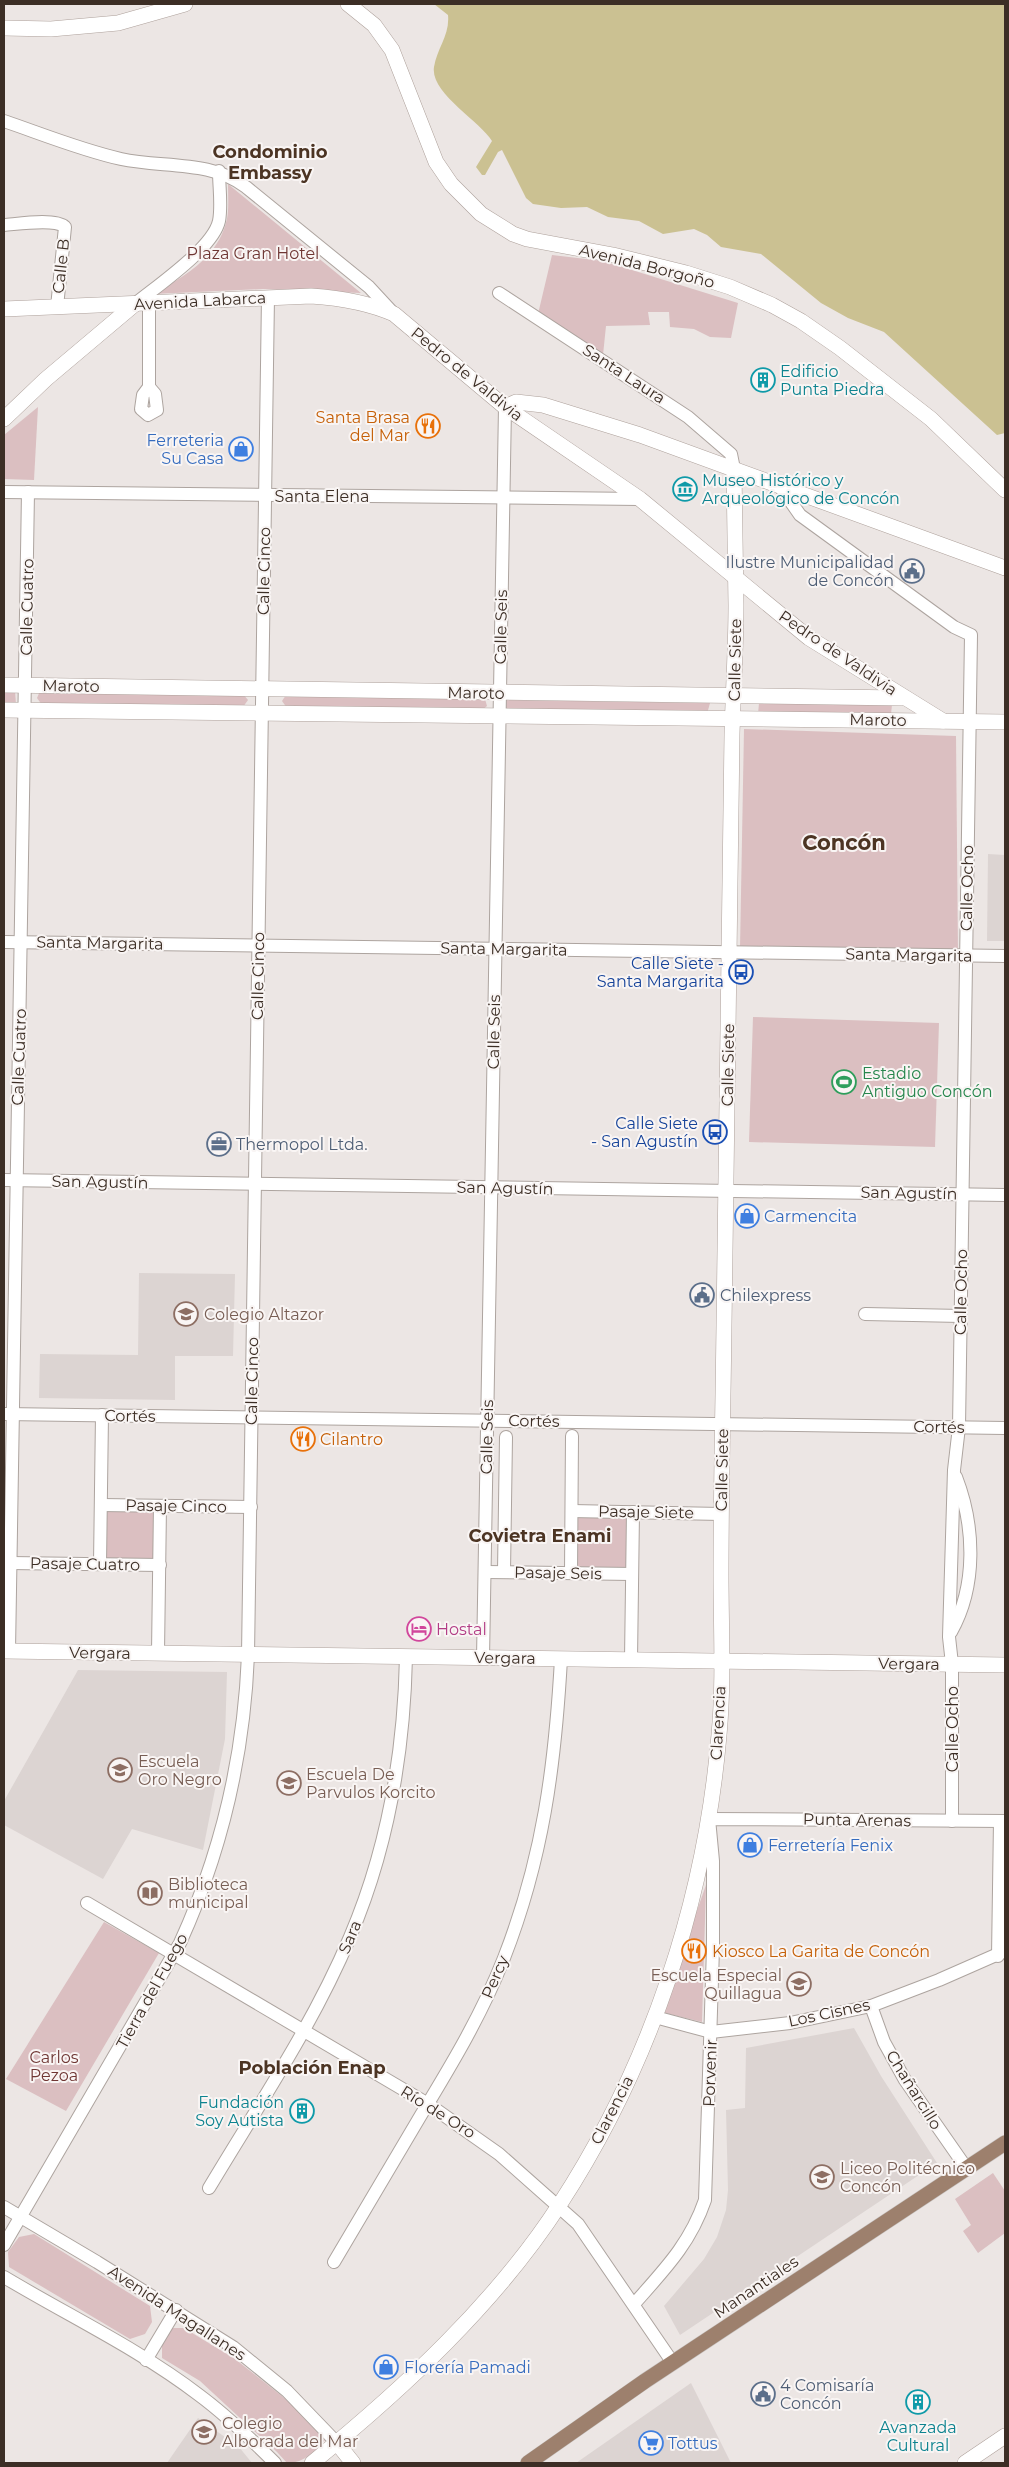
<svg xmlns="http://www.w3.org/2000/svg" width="1009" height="2467" viewBox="0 0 1009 2467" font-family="Montserrat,sans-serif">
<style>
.built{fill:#dcd4d2}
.green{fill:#dbbfc1}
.water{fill:#cbc192}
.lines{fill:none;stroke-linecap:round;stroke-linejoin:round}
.street-casing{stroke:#ada49f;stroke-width:14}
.secondary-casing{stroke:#aea19b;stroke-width:16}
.primary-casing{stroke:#c8c4c2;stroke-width:16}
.street{stroke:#fff;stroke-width:12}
.secondary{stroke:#fff;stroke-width:15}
.primary{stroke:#9d806d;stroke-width:15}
.labels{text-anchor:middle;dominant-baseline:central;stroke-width:4;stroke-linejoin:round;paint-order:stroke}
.park-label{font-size:16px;fill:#6f3633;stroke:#f9f5f4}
.street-label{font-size:16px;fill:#3c2e25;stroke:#f9f5f4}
.culture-label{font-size:16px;fill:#0d838f;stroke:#f9f5f4;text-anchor:start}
.food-label{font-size:16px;fill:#c56008;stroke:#f9f5f4;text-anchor:start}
.shop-label{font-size:16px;fill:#366cbe;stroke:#f9f5f4;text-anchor:start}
.service-label{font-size:16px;fill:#4e5e75;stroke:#f9f5f4;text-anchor:start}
.transit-label{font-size:16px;fill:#164399;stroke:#f9f5f4;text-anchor:end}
.leisure-label{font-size:16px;fill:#27864d;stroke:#f9f5f4;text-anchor:start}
.education-label{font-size:16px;fill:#785e54;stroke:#f9f5f4;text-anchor:start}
.hotel-label{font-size:16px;fill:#b23c85;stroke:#f9f5f4;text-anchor:start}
.neighbourhood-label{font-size:18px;font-weight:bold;fill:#4c3423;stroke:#f9f5f4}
.district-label{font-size:21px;font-weight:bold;fill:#4c3423;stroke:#f9f5f4}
</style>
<rect width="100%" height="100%" fill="#ece6e4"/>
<!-- built -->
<g class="built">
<path d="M988,854L1005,855V941H987Z"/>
<path d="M139,1273L235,1274L233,1356H175V1400L39,1398L40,1354L138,1355Z"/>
<path d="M78,1670L227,1672L225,1739L203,1850L132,1829L103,1879L4,1825V1801Z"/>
<path d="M854,2028L881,2076L937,2163L680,2335L664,2306L704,2259L717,2237L726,2210L728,2190L726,2110L745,2108L746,2048Z"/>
<path d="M691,2383L731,2463H576Z"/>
<path d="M198,2418L239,2447L252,2463H167Z"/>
</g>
<!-- green -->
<g class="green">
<path d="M228,184L361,293L263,289L153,294C185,276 218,258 227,219C229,208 228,196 228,184Z"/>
<path d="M552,255L603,261L738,303L731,338L710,337L694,329L670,327L669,312H648L650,325L606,326L603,355L538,314Z"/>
<path d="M38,407L34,480L4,479V435Z"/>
<path d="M4,690H15L16,705H4Z"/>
<path d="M40,691L243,694L248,700L243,707L42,705L37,698Z"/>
<path d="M286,695L485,699L487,706L482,710L287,708L282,701Z"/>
<path d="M501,700L710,703L707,714L504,712Z"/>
<path d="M759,703L892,705L891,714H758Z"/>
<path d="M744,729L956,736L958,952L740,949Z"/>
<path d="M753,1017L939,1023L935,1147L749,1142Z"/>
<path d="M107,1511L155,1512L154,1560L105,1559Z"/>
<path d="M577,1517L626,1519L627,1567H576Z"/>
<path d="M706,1885L702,2022L661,2012Z"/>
<path d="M104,1922L159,1953L66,2111L6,2079Z"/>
<path d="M993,2173L1005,2191V2233L978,2253L963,2231L971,2225L955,2199Z"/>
<path d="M34,2234L150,2306L152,2322L145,2334L130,2339L9,2267L8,2252L19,2237Z"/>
<path d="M172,2328H184L235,2359L297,2408L326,2439C315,2451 305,2463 287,2463L277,2452L200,2381L162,2358V2342Z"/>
</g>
<!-- water -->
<path class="water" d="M434,4H1005V433L997,435L884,332L848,318L821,303L761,254L721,247L707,235L694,229L663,234L639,221L608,217L587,207L561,208L533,204L526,198L502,150L498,152L485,175H482L476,167L492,141C480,121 430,93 434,67C437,48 450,35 448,15Z"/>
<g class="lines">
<!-- street casing -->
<g class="street-casing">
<g id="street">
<path d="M4,121C42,134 81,150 121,159C163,168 211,160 246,187L369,287L394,314"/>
<path d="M4,225C18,224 55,218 65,227L57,307"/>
<path d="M499,293L688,417L731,454L734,469"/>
<path d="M135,304C157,286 213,248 219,221C222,206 219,187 219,171"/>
<path d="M149,387L155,394L157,410L148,415L141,409L143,395L149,387V304"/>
<path d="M779,485L800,515L954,627L971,635L959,1427L954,1470L949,1637L952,1664V1821"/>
<path d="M4,492L640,499"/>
<path d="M4,942L1005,956"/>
<path d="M4,1180L1005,1195"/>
<path d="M865,1314L961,1316"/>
<path d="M4,1414L1005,1428"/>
<path d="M101,1505L251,1507"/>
<path d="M572,1511L721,1514"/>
<path d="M10,1563L160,1565"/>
<path d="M100,1564L102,1415"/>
<path d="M485,1572L632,1574"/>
<path d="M504,1572L506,1437"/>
<path d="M571,1573L572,1436"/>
<path d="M951,1632C977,1586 975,1526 956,1477"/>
<path d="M9,1651L28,492"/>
<path d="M158,1653L160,1506"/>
<path d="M483,1658L505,407"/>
<path d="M631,1660L633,1512"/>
<path d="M87,1903L428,2104L499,2154L578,2224L673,2363"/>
<path d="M998,1956L1000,1821"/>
<path d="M871,2006L884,2042L905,2080L967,2169"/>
<path d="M655,2017L711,2032L790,2023L871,2006L939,1980L1005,1951"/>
<path d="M209,2188C258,2106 313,2025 350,1937C388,1848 404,1753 406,1657"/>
<path d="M4,2207L97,2262L233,2347L287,2391L337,2443"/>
<path d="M4,2245L180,1943C222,1851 244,1756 248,1655L268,297"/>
<path d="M334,2262C363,2213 392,2164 421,2115C452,2064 482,2014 504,1958C543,1858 555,1766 561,1659"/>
<path d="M4,2277C69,2316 139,2349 199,2395C226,2415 251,2439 275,2463"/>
<path d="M634,2304C664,2270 690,2244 705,2200L713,1948V1861L709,1819L1005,1821"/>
<path d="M146,2360L176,2310"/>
</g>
</g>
<!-- secondary casing -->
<g class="secondary-casing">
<g id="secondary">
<path d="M348,4L374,25L392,50L436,162L451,184L481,214L513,234L527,239L613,255L686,273L730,287L772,305L801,321L840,348L931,419L1005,490"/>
<path d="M4,28L51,29L118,23L185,4"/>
<path d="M4,309L311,296C340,298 367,302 394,314L505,407L640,499L809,638L943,721"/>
<path d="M505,407L516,402L543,405L640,435L1005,568"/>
<path d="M4,419L46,379L135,304"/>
<path d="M4,685L902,698"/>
<path d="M4,710L1005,722"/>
<path d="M4,1651L1005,1665"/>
<path d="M337,2443L353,2463"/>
<path d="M312,2463C403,2389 496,2303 560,2204C651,2064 705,1901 719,1735C724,1682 721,1628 721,1575C721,1492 723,1408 724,1325C727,1128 729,932 732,735C733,692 736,649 736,605L734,469"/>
<path d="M965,2463L1005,2436"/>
</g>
</g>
<!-- primary casing -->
<g class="primary-casing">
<path id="primary" d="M528,2463L645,2381L1005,2143"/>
</g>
<!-- street -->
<use href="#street" class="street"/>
<!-- secondary -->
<use href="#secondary" class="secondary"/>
<!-- primary -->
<use href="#primary" class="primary"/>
</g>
<!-- icons -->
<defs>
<g id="building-ring" transform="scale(1.25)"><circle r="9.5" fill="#f9f5f4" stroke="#0f9aa8" stroke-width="1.5"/><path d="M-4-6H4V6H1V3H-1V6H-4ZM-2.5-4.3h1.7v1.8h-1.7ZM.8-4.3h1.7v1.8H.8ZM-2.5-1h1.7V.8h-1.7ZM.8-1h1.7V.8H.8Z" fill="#0f9aa8"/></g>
<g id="restaurant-ring" transform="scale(1.25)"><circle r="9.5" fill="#f9f5f4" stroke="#e8710a" stroke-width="1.5"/><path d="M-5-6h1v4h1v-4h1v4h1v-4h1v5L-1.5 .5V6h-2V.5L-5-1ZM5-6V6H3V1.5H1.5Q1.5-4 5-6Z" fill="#e8710a"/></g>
<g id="shop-ring" transform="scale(1.25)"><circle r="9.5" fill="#f9f5f4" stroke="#3f7fe0" stroke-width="1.5"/><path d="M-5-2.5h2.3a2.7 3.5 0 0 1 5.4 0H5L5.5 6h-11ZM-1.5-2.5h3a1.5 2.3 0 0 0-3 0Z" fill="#3f7fe0"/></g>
<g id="museum-ring" transform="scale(1.25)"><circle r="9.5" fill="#f9f5f4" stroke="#0f9aa8" stroke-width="1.5"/><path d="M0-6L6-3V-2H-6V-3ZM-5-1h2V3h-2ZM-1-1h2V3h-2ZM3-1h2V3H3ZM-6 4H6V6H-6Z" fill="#0f9aa8"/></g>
<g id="civic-ring" transform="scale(1.25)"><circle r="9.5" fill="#f9f5f4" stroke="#5c6f8a" stroke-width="1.5"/><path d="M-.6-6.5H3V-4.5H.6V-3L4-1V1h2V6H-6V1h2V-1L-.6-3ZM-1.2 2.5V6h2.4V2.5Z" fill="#5c6f8a"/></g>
<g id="bus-ring" transform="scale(1.25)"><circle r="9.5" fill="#f9f5f4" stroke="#1a4fb4" stroke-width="1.5"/><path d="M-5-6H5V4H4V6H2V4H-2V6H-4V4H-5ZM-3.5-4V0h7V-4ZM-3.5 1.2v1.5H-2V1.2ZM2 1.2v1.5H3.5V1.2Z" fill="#1a4fb4"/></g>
<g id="stadium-ring" transform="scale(1.25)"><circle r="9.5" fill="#f9f5f4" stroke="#2e9e5b" stroke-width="1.5"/><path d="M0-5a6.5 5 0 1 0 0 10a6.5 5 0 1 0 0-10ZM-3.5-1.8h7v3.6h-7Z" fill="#2e9e5b"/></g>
<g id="office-ring" transform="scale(1.25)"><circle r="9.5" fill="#f9f5f4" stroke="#5c6f8a" stroke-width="1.5"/><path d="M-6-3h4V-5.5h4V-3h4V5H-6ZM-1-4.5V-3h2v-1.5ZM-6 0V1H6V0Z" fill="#5c6f8a"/></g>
<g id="school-ring" transform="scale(1.25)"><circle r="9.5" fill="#f9f5f4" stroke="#8d6e63" stroke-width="1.5"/><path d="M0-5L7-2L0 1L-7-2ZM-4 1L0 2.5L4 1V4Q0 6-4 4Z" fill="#8d6e63"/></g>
<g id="hotel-ring" transform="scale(1.25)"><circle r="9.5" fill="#f9f5f4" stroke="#d1479c" stroke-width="1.5"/><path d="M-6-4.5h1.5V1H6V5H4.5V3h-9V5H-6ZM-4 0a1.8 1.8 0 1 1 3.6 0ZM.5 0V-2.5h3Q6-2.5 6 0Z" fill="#d1479c"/></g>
<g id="library-ring" transform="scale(1.25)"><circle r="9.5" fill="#f9f5f4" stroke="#8d6e63" stroke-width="1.5"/><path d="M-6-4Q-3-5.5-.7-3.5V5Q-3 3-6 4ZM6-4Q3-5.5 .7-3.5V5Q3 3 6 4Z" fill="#8d6e63"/></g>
<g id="supermarket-ring" transform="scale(1.25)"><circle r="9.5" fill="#f9f5f4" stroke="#3f7fe0" stroke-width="1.5"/><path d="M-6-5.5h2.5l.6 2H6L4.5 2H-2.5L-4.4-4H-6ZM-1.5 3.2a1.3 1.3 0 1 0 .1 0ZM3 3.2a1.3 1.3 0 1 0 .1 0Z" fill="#3f7fe0"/></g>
</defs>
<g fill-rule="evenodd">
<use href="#building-ring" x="763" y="380"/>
<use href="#restaurant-ring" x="428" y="426"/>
<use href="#shop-ring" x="241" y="449"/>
<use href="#museum-ring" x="685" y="489"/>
<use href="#civic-ring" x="912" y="571"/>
<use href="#bus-ring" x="741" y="972"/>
<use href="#stadium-ring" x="844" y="1082"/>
<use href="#bus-ring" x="715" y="1132"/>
<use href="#office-ring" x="219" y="1144"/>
<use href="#shop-ring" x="747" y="1216"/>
<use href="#civic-ring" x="702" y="1295"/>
<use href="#school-ring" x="186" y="1314"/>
<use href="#restaurant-ring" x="303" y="1439"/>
<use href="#hotel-ring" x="419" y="1629"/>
<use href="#school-ring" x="120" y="1770"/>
<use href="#school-ring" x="289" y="1783"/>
<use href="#shop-ring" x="750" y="1845"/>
<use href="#library-ring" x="150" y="1893"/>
<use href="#restaurant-ring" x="694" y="1951"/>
<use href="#school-ring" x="799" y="1984"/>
<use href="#building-ring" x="302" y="2111"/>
<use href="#school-ring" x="822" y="2177"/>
<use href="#shop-ring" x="386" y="2367"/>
<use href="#civic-ring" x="763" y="2394"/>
<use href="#building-ring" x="918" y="2402"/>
<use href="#school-ring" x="204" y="2432"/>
<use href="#supermarket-ring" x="651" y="2443"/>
</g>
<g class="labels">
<!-- park labels -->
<g class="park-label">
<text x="253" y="253">Plaza Gran Hotel</text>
<text x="54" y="2057">Carlos<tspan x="54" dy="18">Pezoa</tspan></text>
</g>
<!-- street labels -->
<g class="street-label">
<text transform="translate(61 266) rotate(-84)">Calle B</text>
<text transform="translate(647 266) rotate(14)">Avenida Borgoño</text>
<text transform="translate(200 301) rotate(-3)">Avenida Labarca</text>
<text transform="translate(467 374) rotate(39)">Pedro de Valdivia</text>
<text transform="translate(624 374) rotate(33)">Santa Laura</text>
<text x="322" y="496">Santa Elena</text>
<text transform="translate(264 571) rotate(-89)">Calle Cinco</text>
<text transform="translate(27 607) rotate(-89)">Calle Cuatro</text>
<text transform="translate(501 627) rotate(-89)">Calle Seis</text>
<text transform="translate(838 653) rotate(34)">Pedro de Valdivia</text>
<text transform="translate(735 660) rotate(-89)">Calle Siete</text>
<text transform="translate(71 686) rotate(1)">Maroto</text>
<text transform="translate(476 693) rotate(1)">Maroto</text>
<text transform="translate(878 720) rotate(1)">Maroto</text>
<text transform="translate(967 888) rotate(-89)">Calle Ocho</text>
<text transform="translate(100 943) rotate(1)">Santa Margarita</text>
<text transform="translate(504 949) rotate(1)">Santa Margarita</text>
<text transform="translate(909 955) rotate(1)">Santa Margarita</text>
<text transform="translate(258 976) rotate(-89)">Calle Cinco</text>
<text transform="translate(494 1032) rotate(-89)">Calle Seis</text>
<text transform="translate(19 1057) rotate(-88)">Calle Cuatro</text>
<text transform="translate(728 1065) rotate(-89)">Calle Siete</text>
<text transform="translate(100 1182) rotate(1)">San Agustín</text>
<text transform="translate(505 1188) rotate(1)">San Agustín</text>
<text transform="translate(909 1193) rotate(1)">San Agustín</text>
<text transform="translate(961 1292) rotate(-89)">Calle Ocho</text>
<text transform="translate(252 1381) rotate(-89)">Calle Cinco</text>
<text transform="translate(130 1416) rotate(1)">Cortés</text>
<text transform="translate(534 1421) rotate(1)">Cortés</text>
<text transform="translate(939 1427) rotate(1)">Cortés</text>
<text transform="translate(487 1437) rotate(-89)">Calle Seis</text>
<text transform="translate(722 1470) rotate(-89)">Calle Siete</text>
<text transform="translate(176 1506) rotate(1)">Pasaje Cinco</text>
<text transform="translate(646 1512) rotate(1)">Pasaje Siete</text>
<text transform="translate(85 1564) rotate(1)">Pasaje Cuatro</text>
<text transform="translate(558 1573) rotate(1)">Pasaje Seis</text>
<text transform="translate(100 1653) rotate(1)">Vergara</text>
<text transform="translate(505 1658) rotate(1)">Vergara</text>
<text transform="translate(909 1664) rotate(1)">Vergara</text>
<text transform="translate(718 1723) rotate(-87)">Clarencia</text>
<text transform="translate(952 1729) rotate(-90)">Calle Ocho</text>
<text transform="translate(857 1820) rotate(1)">Punta Arenas</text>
<text transform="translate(350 1937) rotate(-67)">Sara</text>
<text transform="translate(495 1977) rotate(-67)">Percy</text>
<text transform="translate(152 1991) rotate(-61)">Tierra del Fuego</text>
<text transform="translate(829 2013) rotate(-12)">Los Cisnes</text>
<text transform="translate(710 2073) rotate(-88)">Porvenir</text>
<text transform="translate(914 2090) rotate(58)">Chañarcillo</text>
<text transform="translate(612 2110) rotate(-63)">Clarencia</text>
<text transform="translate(438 2112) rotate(32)">Río de Oro</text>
<text transform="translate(756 2287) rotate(-34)">Manantiales</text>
<text transform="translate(177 2313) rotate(33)">Avenida Magallanes</text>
</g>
<!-- culture labels -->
<g class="culture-label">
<text x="780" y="371">Edificio<tspan x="780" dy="18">Punta Piedra</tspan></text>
<text x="702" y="480">Museo Histórico y<tspan x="702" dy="18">Arqueológico de Concón</tspan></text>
<text x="284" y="2102" text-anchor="end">Fundación<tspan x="284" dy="18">Soy Autista</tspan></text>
<text x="918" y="2427" text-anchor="middle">Avanzada<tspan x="918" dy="18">Cultural</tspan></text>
</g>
<!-- food labels -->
<g class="food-label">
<text x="410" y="417" text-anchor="end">Santa Brasa<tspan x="410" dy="18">del Mar</tspan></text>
<text x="320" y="1439">Cilantro</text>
<text x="712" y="1951">Kiosco La Garita de Concón</text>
</g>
<!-- shop labels -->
<g class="shop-label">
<text x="224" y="440" text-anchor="end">Ferreteria<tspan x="224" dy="18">Su Casa</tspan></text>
<text x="764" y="1216">Carmencita</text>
<text x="768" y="1845">Ferretería Fenix</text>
<text x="404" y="2367">Florería Pamadi</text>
<text x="668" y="2443">Tottus</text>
</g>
<!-- service labels -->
<g class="service-label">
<text x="894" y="562" text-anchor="end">Ilustre Municipalidad<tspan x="894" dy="18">de Concón</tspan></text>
<text x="236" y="1144">Thermopol Ltda.</text>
<text x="720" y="1295">Chilexpress</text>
<text x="780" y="2385">4 Comisaría<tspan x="780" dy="18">Concón</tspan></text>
</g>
<!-- transit labels -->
<g class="transit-label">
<text x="724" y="963">Calle Siete -<tspan x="724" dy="18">Santa Margarita</tspan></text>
<text x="698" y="1123">Calle Siete<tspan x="698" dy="18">- San Agustín</tspan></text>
</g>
<!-- leisure labels -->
<g class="leisure-label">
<text x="862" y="1073">Estadio<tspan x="862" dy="18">Antiguo Concón</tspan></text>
</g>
<!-- education labels -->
<g class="education-label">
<text x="204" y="1314">Colegio Altazor</text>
<text x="138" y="1761">Escuela<tspan x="138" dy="18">Oro Negro</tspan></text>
<text x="306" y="1774">Escuela De<tspan x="306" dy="18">Parvulos Korcito</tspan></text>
<text x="168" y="1884">Biblioteca<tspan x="168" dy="18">municipal</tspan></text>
<text x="782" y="1975" text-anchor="end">Escuela Especial<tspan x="782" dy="18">Quillagua</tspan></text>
<text x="840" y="2168">Liceo Politécnico<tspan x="840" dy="18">Concón</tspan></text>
<text x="222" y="2423">Colegio<tspan x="222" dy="18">Alborada del Mar</tspan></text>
</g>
<!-- hotel labels -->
<g class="hotel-label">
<text x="436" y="1629">Hostal</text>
</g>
<!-- neighbourhood labels -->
<g class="neighbourhood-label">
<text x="270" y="152">Condominio<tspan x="270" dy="21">Embassy</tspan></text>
<text x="540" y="1536">Covietra Enami</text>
<text x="312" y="2068">Población Enap</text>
</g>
<!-- district labels -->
<g class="district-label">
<text x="844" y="842">Concón</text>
</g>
</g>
<!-- border -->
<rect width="1009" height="2467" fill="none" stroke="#3c2e25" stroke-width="10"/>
</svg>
